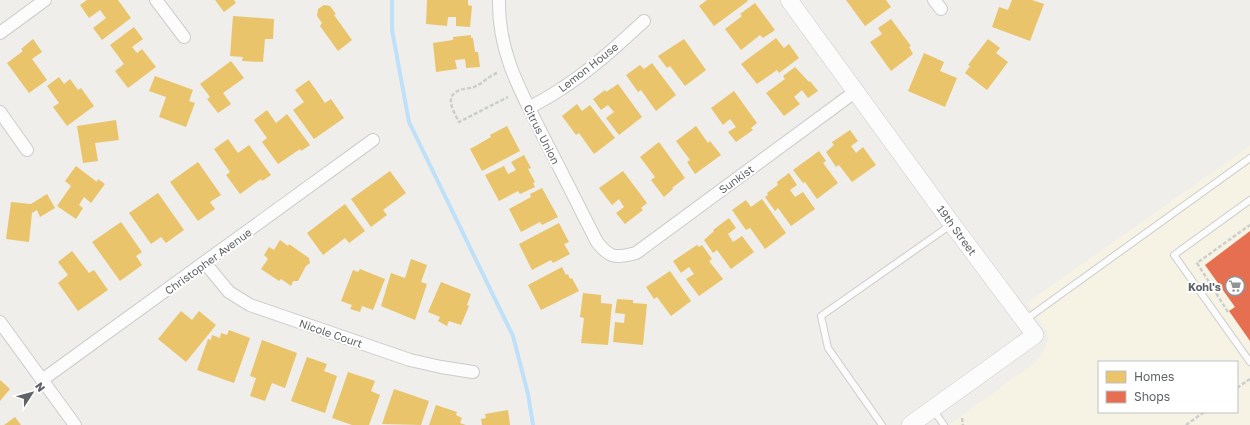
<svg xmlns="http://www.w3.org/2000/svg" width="1250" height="425" viewBox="0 0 1250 425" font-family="'Golos Text',sans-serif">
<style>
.commercial{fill:#f7f3e4;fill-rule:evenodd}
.homes{fill:#e9c46a}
.shops{fill:#e76f51}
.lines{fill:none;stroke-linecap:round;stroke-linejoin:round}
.stream{stroke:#bfe0f9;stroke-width:4}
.lane-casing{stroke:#cbcccc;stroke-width:8}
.street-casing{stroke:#cbcccc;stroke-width:14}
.secondary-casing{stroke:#cacacb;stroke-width:18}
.path{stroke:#cacfcc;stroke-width:2.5;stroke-dasharray:4 2;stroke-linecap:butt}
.lane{stroke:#fdfcfc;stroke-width:6}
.street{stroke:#fdfcfc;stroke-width:12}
.secondary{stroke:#fdfcfc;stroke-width:17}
.labels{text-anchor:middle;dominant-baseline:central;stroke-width:4;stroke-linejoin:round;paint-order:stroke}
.street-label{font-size:11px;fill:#5f6368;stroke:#fff}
.poi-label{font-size:11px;font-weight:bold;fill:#5f6368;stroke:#fff;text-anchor:end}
</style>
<rect width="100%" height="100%" fill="#efeeea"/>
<!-- commercial -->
<path class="commercial" d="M1250,146V425H949L1036,362L1042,354L1048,340L1046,330L1027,303ZM1099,362H1237V412H1099Z"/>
<!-- homes -->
<g class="homes">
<path d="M87,0H118L131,18L102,40L93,28L106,18L100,10L89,18L80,5Z"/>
<path d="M215,0H234L236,3L224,12Z"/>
<path d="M427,0H468V5L472,6L470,27L456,26V17H448L447,26L426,24Z"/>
<path d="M707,0H747L748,1L714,26L699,6Z"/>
<path d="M846,0H886L891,7L865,26Z"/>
<path d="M1012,0H1032L1044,4L1030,41L992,27L999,7L1008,10Z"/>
<path d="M755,3L775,30L763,38L760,35L741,50L725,29L742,16L740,14Z"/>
<path d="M324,5L330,6L336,14L334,15L352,40L338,51L320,26L322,23L317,16L318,9Z"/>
<path d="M233,16L274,19L273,39H265L263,62L242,61L243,57L230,56Z"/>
<path d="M891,19L911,46L909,47L913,54L891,71L870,42L882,34L878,28Z"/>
<path d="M134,27L143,39L132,47L137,53L142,49L156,67L128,88L115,71L124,64L110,45Z"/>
<path d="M471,35V38H473L475,52H478L480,67L466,68L465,59L455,60L457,69L436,72L433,43L453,40V37Z"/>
<path d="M776,38L784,48L789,44L799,58L779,73L777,70L757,84L741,64Z"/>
<path d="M33,39L42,52L32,59L47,80L29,93L7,63L23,51L21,49Z"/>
<path d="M684,39L706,70L685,86L670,66L667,68L658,56Z"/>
<path d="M988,39L1000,48L996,53L1008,62L987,90L965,73L970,66L968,65Z"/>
<path d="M924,53L944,62L940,71L957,78L945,107L908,91Z"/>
<path d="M231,61L244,78L223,93L231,104L218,113L207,99L210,97L200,84Z"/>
<path d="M652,63L676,95L656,111L641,90L638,92L626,75L640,65L644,69Z"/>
<path d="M795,67L809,82L810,81L818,91L808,98L802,90L794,97L800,104L784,116L766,93L785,79L783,76Z"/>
<path d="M155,76L193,90L189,101L195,103L186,127L159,117L166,97L149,91Z"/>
<path d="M59,77L64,84L70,79L78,90L81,88L94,106L67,126L53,107L59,103L47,86Z"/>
<path d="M309,80L325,103L331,99L344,118L314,139L293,110L304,102L295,90Z"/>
<path d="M618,84L642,117L619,135L606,118L614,112L608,105L601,110L593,99L605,90L606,92Z"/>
<path d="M734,91L757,123L751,128L753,130L736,142L728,132L736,127L730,119L723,125L711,108Z"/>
<path d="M577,104L582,111L590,105L615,138L594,154L579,133L576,135L562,116Z"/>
<path d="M267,110L276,123L287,114L310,145L301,151L300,149L278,164L262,142L267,138L254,120Z"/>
<path d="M116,120L119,140L95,143L98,161L83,163L77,126Z"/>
<path d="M507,126L520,151L482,171L470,149L491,137L490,135Z"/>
<path d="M696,126L708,143L710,141L721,155L695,174L687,162L690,160L676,141Z"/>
<path d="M850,130L858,141L851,146L856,153L863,147L876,165L852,182L839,165L836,167L826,152L834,145L832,142Z"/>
<path d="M228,139L238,153L249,145L271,175L262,181L261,179L240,194L226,175L230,172L214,149Z"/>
<path d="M659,142L685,178L672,188L673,189L664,197L651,180L655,177L640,157Z"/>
<path d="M819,151L826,161L823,163L838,183L817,199L805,182L803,183L793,170Z"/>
<path d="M524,155L531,168L528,169L535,182L533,183L535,187L520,194L518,191L499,201L485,175L504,166L508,174L516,170L511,162Z"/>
<path d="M198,162L221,195L210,202L215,209L198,221L170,182Z"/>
<path d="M76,166L97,182L98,179L105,184L91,203L84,197L79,205L83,208L76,219L57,206L71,186L65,181Z"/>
<path d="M390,171L406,193L383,210L387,215L371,227L351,199Z"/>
<path d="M623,171L647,203L641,208L643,210L625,224L616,213L624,207L619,199L612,205L599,188Z"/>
<path d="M789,173L797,185L790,190L795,197L803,192L815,209L791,226L778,208L775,211L765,197L768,195L767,193L778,185L777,182Z"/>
<path d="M542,188L558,217L542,225L540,222L521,232L509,209L531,197L530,194Z"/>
<path d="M158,193L184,230L166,243L161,237L151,244L129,213Z"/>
<path d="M47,194L55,208L40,217L37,210L32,213L29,242L6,239L11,202L31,204Z"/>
<path d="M762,199L786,233L765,249L750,228L746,230L732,210L746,200L751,207Z"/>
<path d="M345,204L365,231L349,243L345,238L323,255L307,233Z"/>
<path d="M729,218L736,228L728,234L733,242L742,236L754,252L731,269L717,250L713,253L704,240L714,231L713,230Z"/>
<path d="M121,222L142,252L136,256L142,265L120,281L92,242Z"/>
<path d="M559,223L569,242L564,244L570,254L553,263L551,260L532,270L519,244Z"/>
<path d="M280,240L288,246L289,244L309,258L310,263L306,266L298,281H293L291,286L281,279L279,281L261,269L268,259L264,255L269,247L274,250Z"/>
<path d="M697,245L699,247L702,245L712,259L709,261L723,279L699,296L686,279L694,274L689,267L681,273L673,261Z"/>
<path d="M72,251L89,273L94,270L108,290L78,311L58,283L68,275L58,262Z"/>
<path d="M411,259L427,265L421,282L427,284L415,320L381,306L391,273L405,278Z"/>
<path d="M562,267L566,275L568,274L570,279L572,278L579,291L541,310L528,285Z"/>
<path d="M360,269L385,279L373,310L362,306L360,312L350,309L352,305L341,301L353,270L358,272Z"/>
<path d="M670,271L691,301L671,316L657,297L654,299L646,287Z"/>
<path d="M441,282L471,294L467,305L469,306L461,325L449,321L447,326L438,321L440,317L428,312Z"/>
<path d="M583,293L601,295V303L612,304L608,345L581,343L584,318L580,317Z"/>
<path d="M617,299L633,300V303L647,304L643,345L613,342L615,322L624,323L625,314L615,313Z"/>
<path d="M181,311L192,320L199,311L216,325L186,362L158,339Z"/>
<path d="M229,330L250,338L234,383L197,370L208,339L211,340L212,335L220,338L221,333L227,335Z"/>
<path d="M262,340L297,353L285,388L272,383L265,401L250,396L256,378L250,376Z"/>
<path d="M307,357L327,364L324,371L337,376L325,413L291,401Z"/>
<path d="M348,372L375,381L371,391L380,395L369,425H352L332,418Z"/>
<path d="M0,380L10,389L0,401Z"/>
<path d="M394,389L429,401L421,425L382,424Z"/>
<path d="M436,405L457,412L456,415L462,418L460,423L466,425H429Z"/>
<path d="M508,410L510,425H482L481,419L486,418L485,414Z"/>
<path d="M15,417L21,425H4Z"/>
</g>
<!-- shops -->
<path class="shops" d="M1250,231V341L1229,311L1235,307L1205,265Z"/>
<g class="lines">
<!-- stream -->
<path class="stream" d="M392,0V30L409,122L513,336L528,394L533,425"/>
<!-- lane casing -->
<g class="lane-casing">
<g id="lane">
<path d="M1250,200L1174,255L1250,362"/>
<path d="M1025,320L1250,158"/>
<path d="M933,410L944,425"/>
<path d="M882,425L828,348L821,316L952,224"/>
</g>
</g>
<!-- street casing -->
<g class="street-casing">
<g id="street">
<path d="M156,0L184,37"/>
<path d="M499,0C498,56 523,95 547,144C564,176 580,209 597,242C610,259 617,258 636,253L856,91"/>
<path d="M934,0L941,9"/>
<path d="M0,33L45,0"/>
<path d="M529,108C539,102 551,96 561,89C591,70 618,45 644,21"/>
<path d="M0,112L27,150"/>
<path d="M205,263L229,292L250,305L410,360L441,367L473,372"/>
<path d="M0,322L75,425"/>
<path d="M42,380L373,140"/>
</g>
</g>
<!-- secondary casing -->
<g class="secondary-casing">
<path id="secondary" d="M789,0L952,224L1035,335L910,425"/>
</g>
<!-- path -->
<g class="path">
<path d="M497,73C489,76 483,83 476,86C471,89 465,88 460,90C443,96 454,112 459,122L508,97"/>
<path d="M1228,312L1197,263L1250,225"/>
<path d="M1237,388L1250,379"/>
<path d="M962,418L963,425"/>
<path d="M1186,425L1204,412"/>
</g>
<!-- lane -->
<use href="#lane" class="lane"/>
<!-- street -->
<use href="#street" class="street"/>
<!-- secondary -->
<use href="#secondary" class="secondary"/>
</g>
<!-- icons -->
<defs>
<g id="supermarket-ring" transform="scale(1)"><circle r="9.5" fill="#fff" stroke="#919496" stroke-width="1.5"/><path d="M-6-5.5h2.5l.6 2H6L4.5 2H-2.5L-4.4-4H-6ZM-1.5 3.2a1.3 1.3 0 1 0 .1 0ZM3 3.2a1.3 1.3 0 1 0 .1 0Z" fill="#919496"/></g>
</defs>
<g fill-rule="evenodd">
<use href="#supermarket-ring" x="1235" y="286"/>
</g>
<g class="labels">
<!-- street labels -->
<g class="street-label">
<text transform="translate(588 67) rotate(-38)">Lemon House</text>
<text transform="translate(542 134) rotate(63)">Citrus Union</text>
<text transform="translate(736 179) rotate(-36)">Sunkist</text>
<text transform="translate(957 230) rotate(54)">19th Street</text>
<text transform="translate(208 261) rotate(-36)">Christopher Avenue</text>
<text transform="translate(331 333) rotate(19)">Nicole Court</text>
</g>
<!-- poi labels -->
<g class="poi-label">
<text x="1221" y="286">Kohl's</text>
</g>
</g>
<!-- legend -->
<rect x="1098" y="361" width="140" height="52" fill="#ffffff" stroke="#bfc1c3"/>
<rect x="1106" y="371" width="20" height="12" fill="#e9c46a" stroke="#bfc1c3"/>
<text x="1134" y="381" font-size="12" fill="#5f6368">Homes</text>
<rect x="1106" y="391" width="20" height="12" fill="#e76f51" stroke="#bfc1c3"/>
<text x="1134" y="401" font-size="12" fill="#5f6368">Shops</text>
<!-- north arrow -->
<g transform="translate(32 393) rotate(54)" stroke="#ffffff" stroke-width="3" paint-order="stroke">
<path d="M0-3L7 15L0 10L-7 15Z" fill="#5f6368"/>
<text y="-6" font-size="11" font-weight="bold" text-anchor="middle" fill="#5f6368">N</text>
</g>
</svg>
